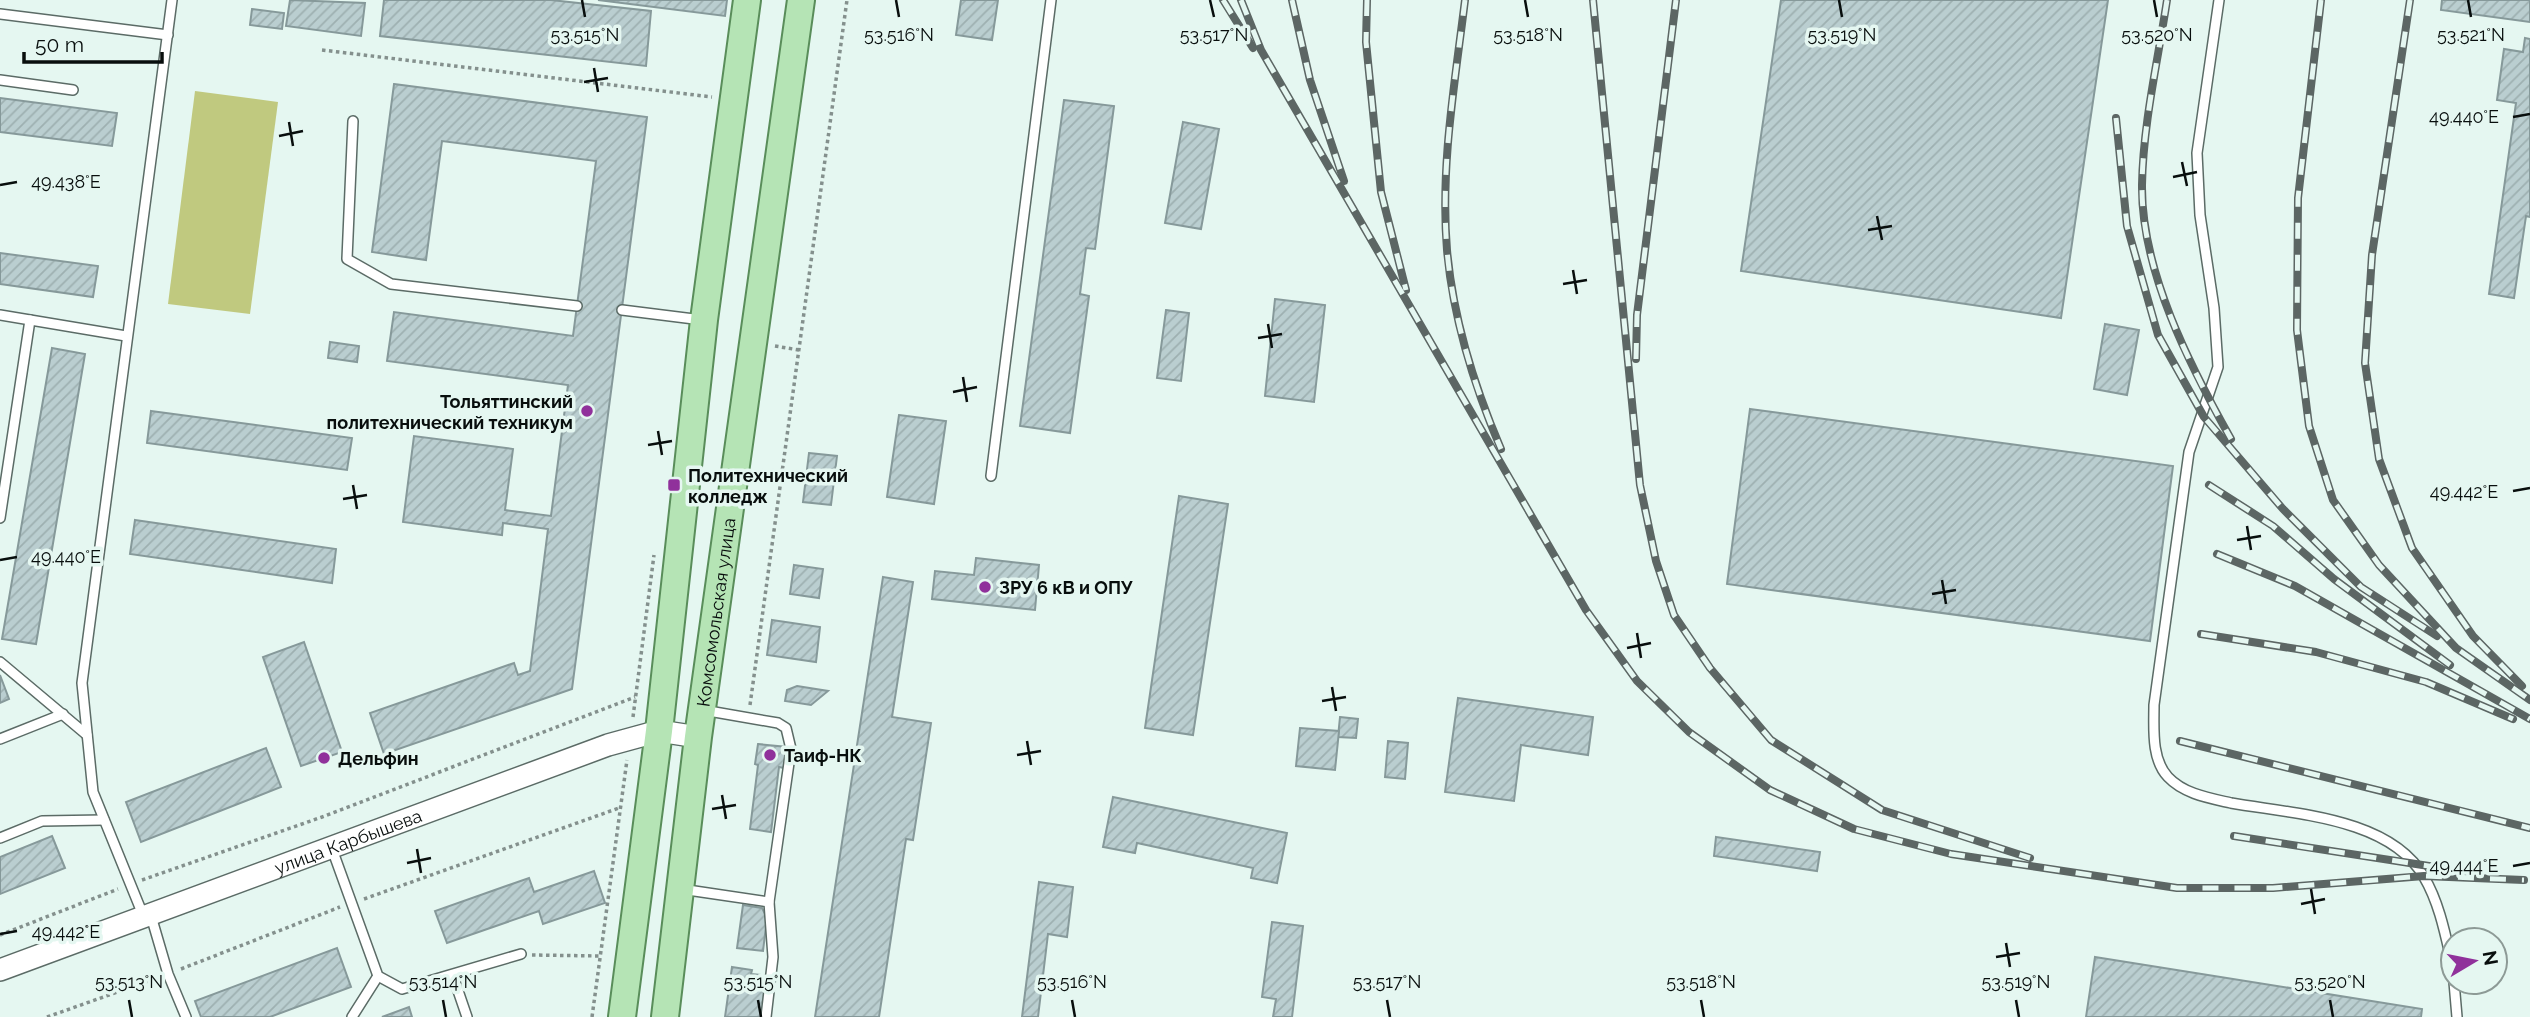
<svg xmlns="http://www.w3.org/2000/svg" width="2530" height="1017" viewBox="0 0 2530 1017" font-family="Raleway,sans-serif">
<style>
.park{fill:#c0c97f}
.building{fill:url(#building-hatch);stroke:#86999a;stroke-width:2}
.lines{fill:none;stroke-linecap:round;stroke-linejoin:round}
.service-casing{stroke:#5b6b66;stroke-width:12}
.tertiary-casing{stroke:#5b6b66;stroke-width:24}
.primary-casing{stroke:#598d5a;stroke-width:30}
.path{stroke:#84908d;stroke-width:3.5;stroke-dasharray:3.5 3.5;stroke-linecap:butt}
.service{stroke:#fff;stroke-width:9}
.tertiary{stroke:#fff;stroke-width:21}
.primary{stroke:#b5e4b5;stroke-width:26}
.rail-casing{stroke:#5c6664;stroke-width:8}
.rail{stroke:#e5f7f1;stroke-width:5;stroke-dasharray:16;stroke-linecap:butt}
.ticks{fill:none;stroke:#080e0d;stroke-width:2.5}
.poi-dot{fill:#90319b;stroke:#e5f7f1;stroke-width:2.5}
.labels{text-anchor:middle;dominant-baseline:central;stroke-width:7;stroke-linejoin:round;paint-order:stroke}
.poi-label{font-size:18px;font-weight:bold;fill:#080e0d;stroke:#e5f7f1;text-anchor:start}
.street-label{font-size:18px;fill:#080e0d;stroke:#e5f7f1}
.ticks-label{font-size:18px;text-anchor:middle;fill:#080e0d;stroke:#e5f7f1;stroke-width:7;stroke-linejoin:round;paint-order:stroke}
</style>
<defs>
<pattern id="building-hatch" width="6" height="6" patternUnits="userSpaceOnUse" patternTransform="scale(1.75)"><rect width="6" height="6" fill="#baced0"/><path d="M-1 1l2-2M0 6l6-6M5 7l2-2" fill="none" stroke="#9eb0b1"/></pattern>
</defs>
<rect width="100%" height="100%" fill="#e5f7f1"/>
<!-- park -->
<path class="park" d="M195,91L278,102L250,314L168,304Z"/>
<!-- building -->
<g class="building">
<path d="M290,0L365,3L361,36L286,26Z"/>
<path d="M384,0H551L651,11L646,66L380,36Z"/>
<path d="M598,0H727L725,16Z"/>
<path d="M961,0H998L992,40L956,35Z"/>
<path d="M1781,0H2108L2061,318L1741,271Z"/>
<path d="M2442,0H2530V22L2441,10Z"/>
<path d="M252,9L284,13L282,29L250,25Z"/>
<path d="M2525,38L2530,39V217L2526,216L2514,298L2489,294L2516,103L2497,100L2504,49L2523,52Z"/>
<path d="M394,84L647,117L572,689L384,754L370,713L514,663L518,675L530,671L548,529L503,523L502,535L403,522L414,436L513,449L505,510L551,516L568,385L387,361L394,312L573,336L596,161L442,141L426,260L372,252Z"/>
<path d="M0,98L117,113L112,146L0,132Z"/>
<path d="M1064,100L1114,106L1095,249L1086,248L1080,294L1089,296L1070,433L1020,426Z"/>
<path d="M1183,122L1219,129L1201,229L1165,223Z"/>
<path d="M0,253L98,266L93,297L0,284Z"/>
<path d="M1275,299L1325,305L1314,402L1265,396Z"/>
<path d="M1166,310L1189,313L1181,381L1157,378Z"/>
<path d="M2105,324L2139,330L2127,395L2094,389Z"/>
<path d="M330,342L359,346L357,362L328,358Z"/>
<path d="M52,348L85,354L36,644L2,639Z"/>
<path d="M1750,409L2173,466L2150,641L1727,584Z"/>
<path d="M151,411L352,438L347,470L147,443Z"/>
<path d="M899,415L946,421L934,504L887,497Z"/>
<path d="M809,453L837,456L831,505L803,502Z"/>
<path d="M1179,496L1228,504L1193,735L1145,728Z"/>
<path d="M135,520L336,549L332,583L130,554Z"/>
<path d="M976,558L1039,565L1035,610L932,599L935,571L974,575Z"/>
<path d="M794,565L823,569L819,598L790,594Z"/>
<path d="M883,577L913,582L892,717L931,723L913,840L906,839L879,1017H815Z"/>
<path d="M772,620L820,627L816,662L767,655Z"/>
<path d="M304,642L342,752L301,766L263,657Z"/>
<path d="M0,675L9,699L0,703Z"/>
<path d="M797,686L828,691L811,705L785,701L787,690Z"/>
<path d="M1458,698L1593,717L1588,755L1521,745L1514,801L1445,792Z"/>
<path d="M1340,717L1358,719L1356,738L1338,737Z"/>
<path d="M1300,728L1339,731L1335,770L1296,766Z"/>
<path d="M1388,741L1408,743L1405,779L1385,777Z"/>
<path d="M758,744L787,747L784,768L779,767L771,832L750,829L758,765L755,764Z"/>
<path d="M266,748L281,787L141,842L126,802Z"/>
<path d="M1113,797L1287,833L1277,883L1251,878L1253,868L1137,843L1135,853L1103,847Z"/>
<path d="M52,836L65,868L0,894V857Z"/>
<path d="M1716,837L1820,852L1817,871L1714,856Z"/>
<path d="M594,871L605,903L543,924L539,911L447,943L435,911L529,878L534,892Z"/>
<path d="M1039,882L1073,887L1067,937L1048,934L1038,1017H1022Z"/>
<path d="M743,905L762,908L767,918L763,951L737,948Z"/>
<path d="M1272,922L1303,926L1292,1017H1273L1276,999L1262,997Z"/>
<path d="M337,948L351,987L270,1017H201L195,1001Z"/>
<path d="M2095,957L2422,1009L2421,1017H2086Z"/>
<path d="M732,967L752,970L751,974L760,975L759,982L766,983L762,1017H725Z"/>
<path d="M409,1007L412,1017H382Z"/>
</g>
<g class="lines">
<!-- service casing -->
<g class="service-casing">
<g id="service">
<path d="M2219,0L2197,153L2200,215L2214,308L2218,367L2189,452L2154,705C2154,728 2151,759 2168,777C2184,794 2209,798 2231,803C2292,814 2390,817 2424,877C2440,904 2446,938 2453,968"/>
<path d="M0,14L168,35"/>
<path d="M0,80L73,90"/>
<path d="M353,121L347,259L391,284L577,306"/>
<path d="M622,310L702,320"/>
<path d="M0,315L126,336"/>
<path d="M991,476L1051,0"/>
<path d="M0,518L30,320"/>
<path d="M0,662L87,735"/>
<path d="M703,710L778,723L786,728L791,749L769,902"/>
<path d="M0,739L63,714"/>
<path d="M0,838L42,821L104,820"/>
<path d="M332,849L378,976L402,989L521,954"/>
<path d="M681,889L769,902L773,957L766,1017"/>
<path d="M143,915L93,792L82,683L172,0"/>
<path d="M151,916L168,974L186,1017"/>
<path d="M453,976L467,1017"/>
<path d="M2454,982L2457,1017"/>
<path d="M352,1017L378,976"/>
</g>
</g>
<!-- tertiary casing -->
<g class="tertiary-casing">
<g id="tertiary">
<path id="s1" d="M0,970L608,745L659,731L698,737"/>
</g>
</g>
<!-- primary casing -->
<g class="primary-casing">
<g id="primary">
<path d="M622,1017L659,731L704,320L747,0"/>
<path id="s2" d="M665,1017L698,737L801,0"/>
</g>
</g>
<!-- path -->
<g class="path">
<path d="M322,50L712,97"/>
<path d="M775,346L799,350"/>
<path d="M750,705L847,0"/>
<path d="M633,717L654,555"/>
<path d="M142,880L322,817L635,697"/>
<path d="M364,899L619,808"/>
<path d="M0,935L118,889"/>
<path d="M532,955L600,956"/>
<path d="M181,969L340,907"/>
<path d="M47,1017L157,978"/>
<path d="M592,1017L627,760"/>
</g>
<!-- service -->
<use href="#service" class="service"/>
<!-- tertiary -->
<use href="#tertiary" class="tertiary"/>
<!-- primary -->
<use href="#primary" class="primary"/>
<!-- rail casing -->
<g class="rail-casing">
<g id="rail">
<path d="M1223,0L1253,48"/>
<path d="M1241,0L1261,50L1586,610L1637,681L1689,732L1770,790L1854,829L1951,854L2177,888H2273L2424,876L2524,880"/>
<path d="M1292,0L1310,80L1344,181"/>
<path d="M1367,0L1366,42L1381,192L1406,290"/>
<path d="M1465,0C1455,82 1440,167 1447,250C1453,318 1474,386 1501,449"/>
<path d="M1593,0L1640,485L1656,561L1674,615L1710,668L1771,740L1882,810L2030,858"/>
<path d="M2167,0C2158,60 2143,124 2142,185C2141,271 2190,366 2231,439"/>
<path d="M2321,0L2298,198L2297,330L2309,426L2333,500L2379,565L2456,648L2530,700"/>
<path d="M2410,0L2372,255L2365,363L2379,459L2412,548L2473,636L2522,686"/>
<path d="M2116,118L2127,226L2158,335L2204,417L2283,509L2361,587L2437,636"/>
<path d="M1636,359L1637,315L1676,0"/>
<path d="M2209,485L2273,526L2334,579L2450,665"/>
<path d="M2217,554L2295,586L2530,719"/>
<path d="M2201,634L2316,652L2426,682L2513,719"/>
<path d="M2180,741L2530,828"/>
<path d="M2234,836L2442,868"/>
</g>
</g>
<!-- rail -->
<use href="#rail" class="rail"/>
</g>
<!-- ticks -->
<path class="ticks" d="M582,0L585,17M896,0L899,17M1210,0L1214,17M1525,0L1528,17M1839,0L1842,17M2154,0L2157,17M2468,0L2471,17M594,68L598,92M584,82L608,78M2513,117L2530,114M289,122L293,146M279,136L303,131M2182,162L2187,186M2173,177L2197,172M0,185L17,182M1877,216L1882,240M1868,230L1892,226M1573,270L1577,294M1563,284L1587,280M1268,324L1272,348M1258,338L1282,334M963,377L967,402M953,392L977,387M658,431L662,455M648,445L672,441M353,485L357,509M2513,491L2530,488M343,499L367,495M2247,526L2251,550M2237,540L2261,536M0,560L17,557M1942,580L1946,604M1932,594L1956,590M1637,633L1641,658M1627,648L1651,643M1332,687L1336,711M1322,701L1346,697M1027,741L1031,765M1017,755L1041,751M722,795L726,819M712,809L736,805M417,849L421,873M407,863L431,858M2513,866L2530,863M2311,889L2315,914M2301,904L2325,899M0,934L17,931M2006,943L2010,967M1996,957L2020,953M129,1000L132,1017M443,1000L446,1017M758,1000L761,1017M1072,1000L1075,1017M1387,1000L1390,1017M1701,1000L1704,1017M2016,1000L2019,1017M2330,1000L2333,1017"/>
<!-- markers -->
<g class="poi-dot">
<circle cx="587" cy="411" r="7"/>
<rect x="667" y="478" width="14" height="14" rx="3.5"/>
<circle cx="985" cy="587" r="7"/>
<circle cx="770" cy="755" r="7"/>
<circle cx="324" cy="758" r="7"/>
</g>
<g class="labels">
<!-- poi labels -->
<g class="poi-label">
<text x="573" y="401" text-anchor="end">Тольяттинский<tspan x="573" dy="21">политехнический техникум</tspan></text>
<text x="688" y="475">Политехнический<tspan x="688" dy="21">колледж</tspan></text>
<text x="999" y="587">ЗРУ 6 кВ и ОПУ</text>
<text x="784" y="755">Таиф-НК</text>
<text x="338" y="758">Дельфин</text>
</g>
<!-- street labels -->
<g class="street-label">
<text stroke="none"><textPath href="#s2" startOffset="408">Комсомольская улица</textPath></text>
<text stroke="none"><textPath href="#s1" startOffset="371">улица Карбышева</textPath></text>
</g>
</g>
<g class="ticks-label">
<text x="585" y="41">53.515°N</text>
<text x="899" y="41">53.516°N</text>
<text x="1214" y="41">53.517°N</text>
<text x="1528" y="41">53.518°N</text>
<text x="1842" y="41">53.519°N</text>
<text x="2157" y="41">53.520°N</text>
<text x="2471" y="41">53.521°N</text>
<text x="2464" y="123">49.440°E</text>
<text x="66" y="188">49.438°E</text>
<text x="2464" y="498">49.442°E</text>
<text x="66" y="563">49.440°E</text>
<text x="2464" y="872">49.444°E</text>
<text x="66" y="938">49.442°E</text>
<text x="129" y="988">53.513°N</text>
<text x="443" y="988">53.514°N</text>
<text x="758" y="988">53.515°N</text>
<text x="1072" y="988">53.516°N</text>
<text x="1387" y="988">53.517°N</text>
<text x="1701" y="988">53.518°N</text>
<text x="2016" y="988">53.519°N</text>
<text x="2330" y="988">53.520°N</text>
</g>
<!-- north arrow -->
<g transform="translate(2474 961) rotate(80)"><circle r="33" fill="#e5f7f1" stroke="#8d9a96" stroke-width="2"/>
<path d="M0-5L12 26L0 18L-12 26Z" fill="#90319b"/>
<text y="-10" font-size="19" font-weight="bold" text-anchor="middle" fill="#080e0d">N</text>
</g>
<!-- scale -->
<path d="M24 52v10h138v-10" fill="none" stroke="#080e0d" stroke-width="3.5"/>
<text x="35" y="52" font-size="21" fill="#080e0d" stroke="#e5f7f1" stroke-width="5" paint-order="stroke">50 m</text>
</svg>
